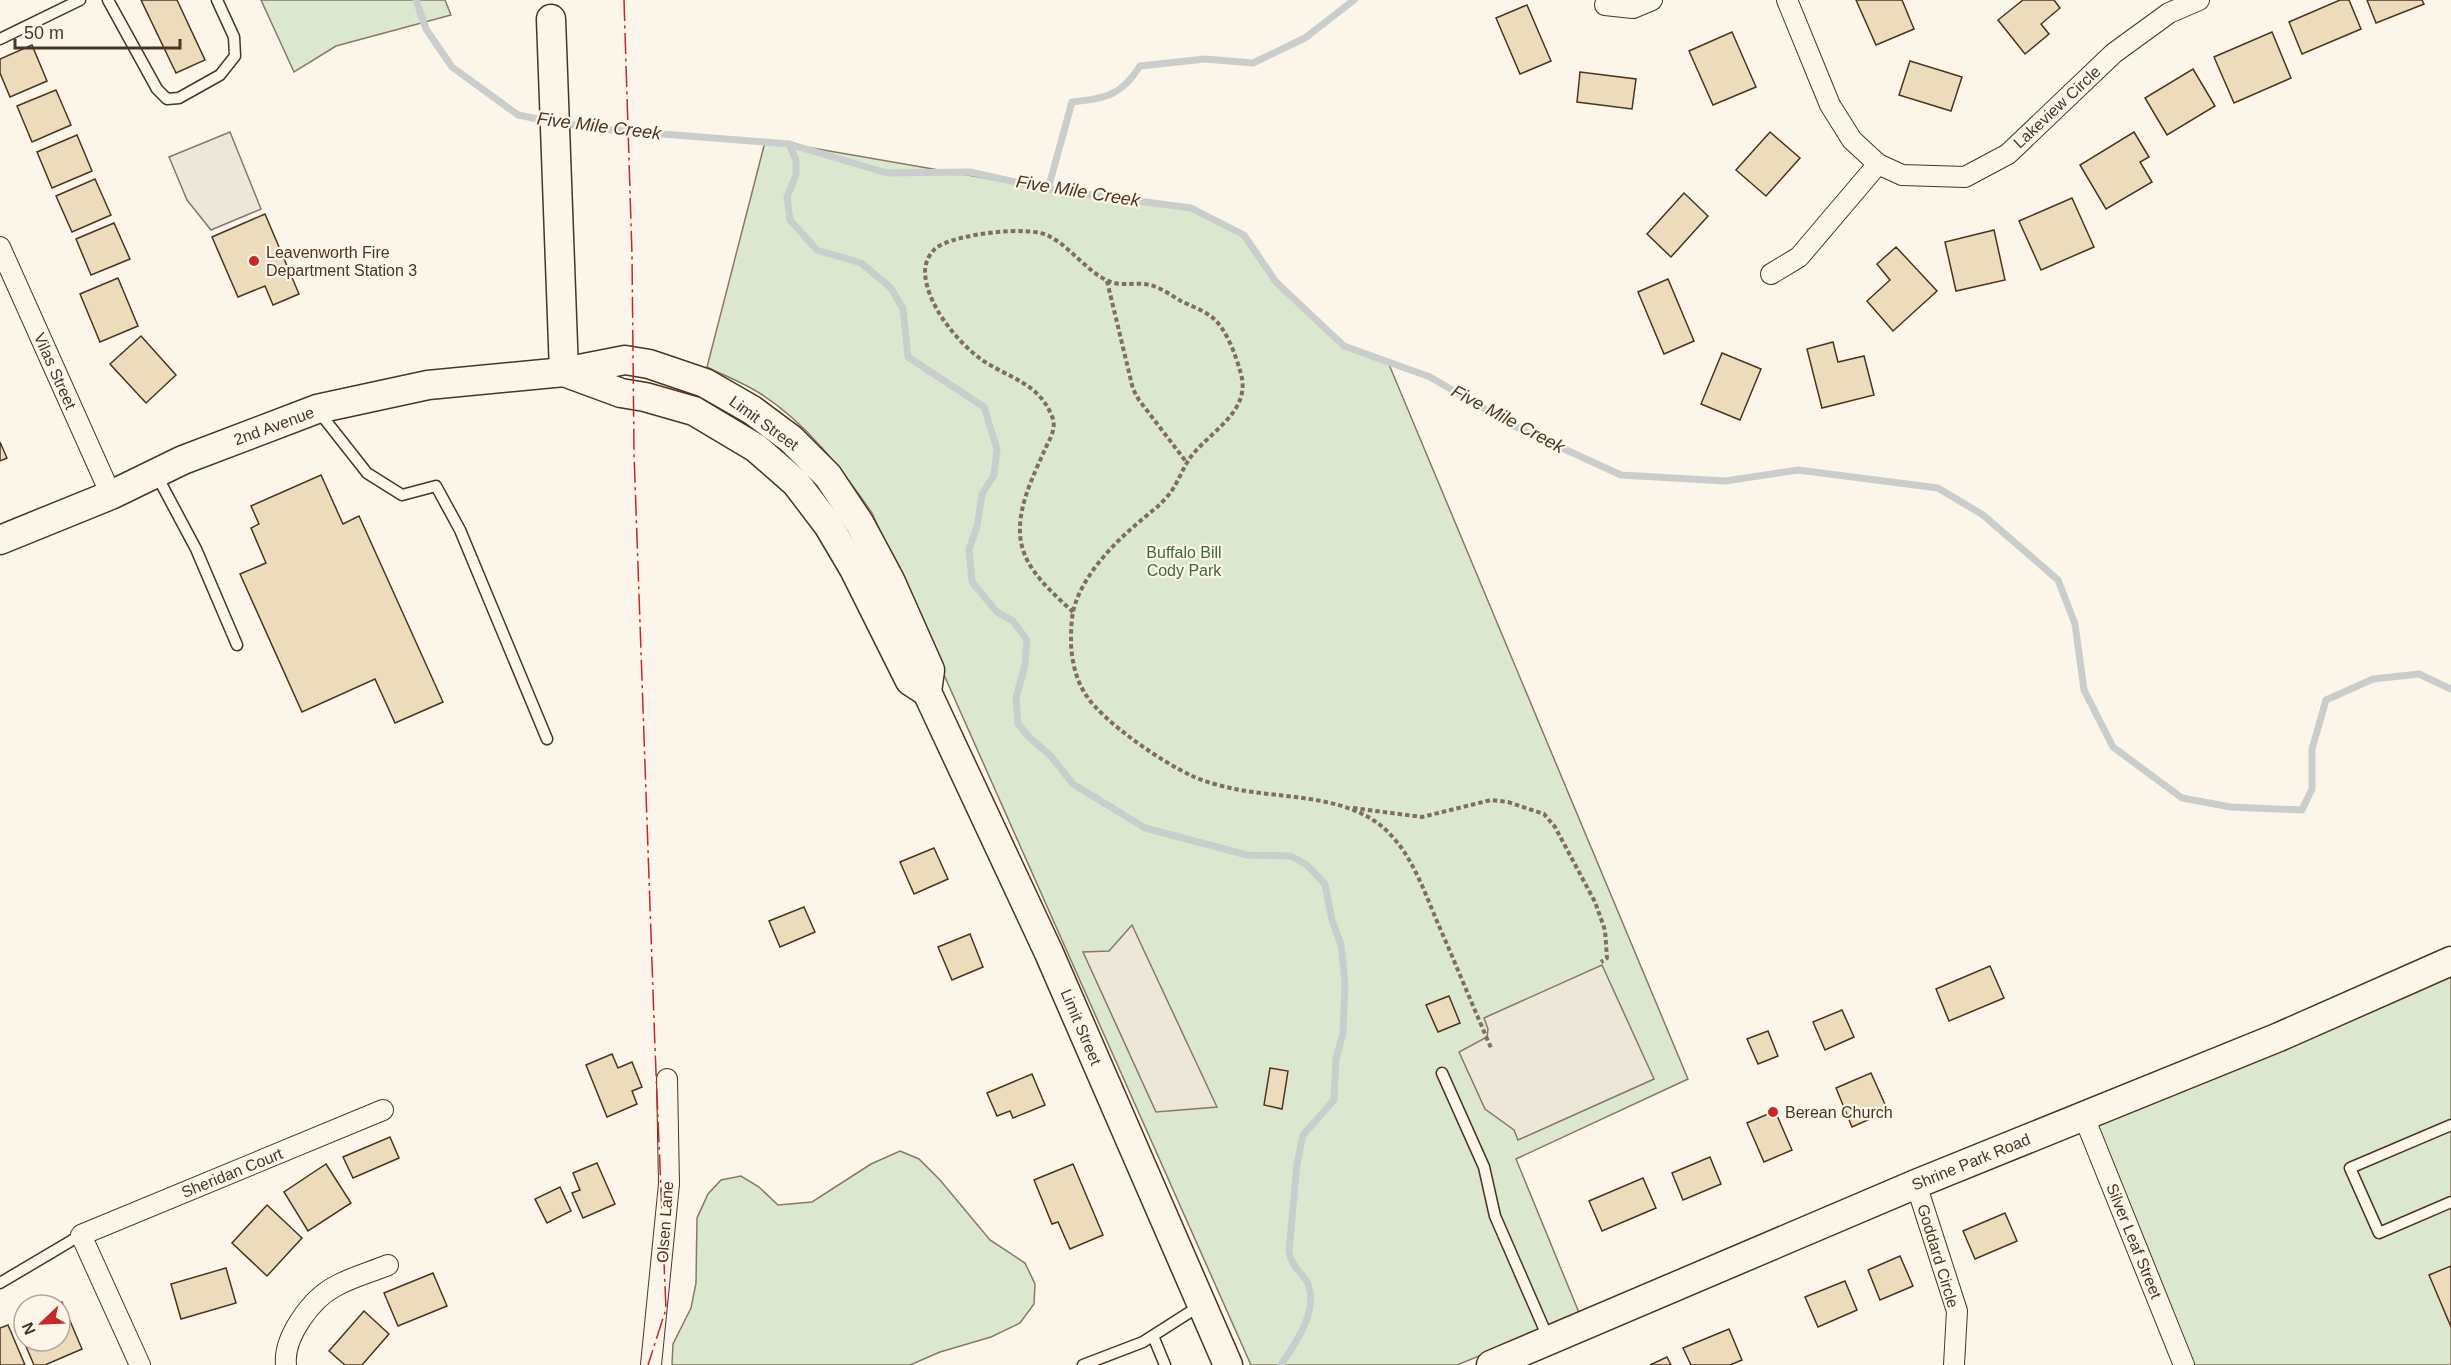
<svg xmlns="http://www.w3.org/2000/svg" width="2451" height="1365" viewBox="0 0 2451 1365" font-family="Helvetica,sans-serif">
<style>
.green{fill:#dce7d0;stroke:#887966;stroke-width:1.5}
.parking{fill:#ede7d9;stroke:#887966;stroke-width:1.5}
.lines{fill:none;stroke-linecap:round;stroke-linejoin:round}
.stream{stroke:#c9cecd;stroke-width:7}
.building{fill:#ecdcbc;stroke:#4a3520;stroke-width:1.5}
.lane-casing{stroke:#4a3520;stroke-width:13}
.street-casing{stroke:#4a3520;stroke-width:22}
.secondary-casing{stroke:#4a3520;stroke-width:31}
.path{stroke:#7f6f5c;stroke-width:4;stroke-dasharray:4.5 3;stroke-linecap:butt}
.lane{stroke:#fbf6e9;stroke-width:10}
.street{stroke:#fbf6e9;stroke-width:20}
.secondary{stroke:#fbf6e9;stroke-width:28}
.power{stroke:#c62828;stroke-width:1.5;stroke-dasharray:21 4.5 3 4.5;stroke-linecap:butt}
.poi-dot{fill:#c62828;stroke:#fbf6e9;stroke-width:2}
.labels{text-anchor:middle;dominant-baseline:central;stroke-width:4.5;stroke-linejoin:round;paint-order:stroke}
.street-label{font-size:16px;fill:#4a3520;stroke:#fbf6e9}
.poi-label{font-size:16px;fill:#4a3520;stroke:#fbf6e9;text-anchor:start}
.park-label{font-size:16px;fill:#436837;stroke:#fbf6e9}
.water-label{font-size:18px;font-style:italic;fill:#4a3520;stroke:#fbf6e9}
</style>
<rect width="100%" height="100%" fill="#fbf6e9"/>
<!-- green -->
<g class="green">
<path d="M261,0H445L451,15L336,46L294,72Z"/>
<path d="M765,142L789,144L1048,189L1191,208L1244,235L1276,282L1344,346L1388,362L1688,1079L1516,1159L1580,1315L1457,1365H1251L872,513C842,469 806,423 761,394C744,383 725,376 707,367Z"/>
<path d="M2451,960V1365H2184L2084,1117Z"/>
<path d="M900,1151L919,1159L940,1180L990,1240L1025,1263L1035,1284L1034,1304L1020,1323L991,1337L940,1352L910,1365H672L673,1344L691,1308L696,1283L697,1218L708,1194L721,1180L741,1176L759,1187L778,1205L812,1202L871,1164Z"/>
</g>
<!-- parking -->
<g class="parking">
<path d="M230,132L261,209L211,230L187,200L169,157Z"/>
<path d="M1132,925L1217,1107L1156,1112L1083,952L1109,951Z"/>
<path d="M1602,965L1654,1079L1518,1140L1514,1130L1485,1109L1459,1052L1487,1037L1488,1029L1484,1018Z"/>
</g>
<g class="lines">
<!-- stream -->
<g class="stream">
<path d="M416,0L426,29L452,67L518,115L548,121"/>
<path d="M562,123L599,129L789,144L887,173L970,172L1048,189L1191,208L1244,235L1276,282L1344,346L1430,377L1514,426L1621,475L1725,481L1798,470L1938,488L1983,515L2058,580L2075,624L2084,690L2113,747L2182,798L2231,807L2302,810L2312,789V749L2326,700L2373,679L2419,674L2451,689"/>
<path d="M789,144L796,160V175L787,197L790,220L817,250L861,263L891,288L903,309L908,357L984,407L997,449L994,475L982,494L977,527L969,549L972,582L997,612L1013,621L1027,640L1025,665L1016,698L1018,724L1030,738L1050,755L1073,784L1145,828L1247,855L1291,856L1307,865L1325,884L1332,920L1341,945L1345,983L1343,1033L1336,1059L1334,1100L1303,1135L1297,1164L1289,1251C1292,1271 1305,1272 1309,1287C1317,1313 1295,1344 1281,1365"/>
<path d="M1048,189L1072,102C1106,98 1121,96 1140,66L1205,59L1253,63L1305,38L1354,0"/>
</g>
</g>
<!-- building -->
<g class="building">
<path d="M141,0H177L205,60L176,73Z"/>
<path d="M1856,0H1902L1914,29L1876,45Z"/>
<path d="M2023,0H2054L2060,8L2041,24L2049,34L2025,54L1998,20Z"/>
<path d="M2340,0H2349L2361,29L2302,54L2289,22Z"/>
<path d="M2367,0H2422L2424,4L2376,23Z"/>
<path d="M1527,5L1551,61L1520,74L1496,18Z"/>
<path d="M1732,32L1756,87L1713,105L1689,51Z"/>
<path d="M2272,32L2291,78L2234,103L2214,57Z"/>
<path d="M32,45L47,81L10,97L0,73V59Z"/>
<path d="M1910,61L1962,77L1951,111L1899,95Z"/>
<path d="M2193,69L2215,106L2167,135L2145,98Z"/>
<path d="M1580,72L1636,79L1632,109L1577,102Z"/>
<path d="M56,90L71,125L32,142L17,106Z"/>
<path d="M1770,132L1800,158L1766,196L1736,170Z"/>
<path d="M2134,132L2149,157L2140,162L2152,182L2106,209L2080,165Z"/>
<path d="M77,135L92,171L52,188L37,152Z"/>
<path d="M95,179L111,215L72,232L56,196Z"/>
<path d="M1684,193L1708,216L1671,257L1647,234Z"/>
<path d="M2072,198L2094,247L2041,270L2019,221Z"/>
<path d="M265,214L299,294L273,305L265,286L238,297L212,237Z"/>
<path d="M114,223L130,259L91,275L76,239Z"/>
<path d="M1994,230L2005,280L1956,291L1945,242Z"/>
<path d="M1896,247L1937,291L1893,331L1867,301L1890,280L1877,264Z"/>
<path d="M118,278L138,326L100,342L80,294Z"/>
<path d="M1668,279L1694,341L1664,354L1638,292Z"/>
<path d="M141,336L176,375L146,403L110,364Z"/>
<path d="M1833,342L1838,362L1864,356L1874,395L1822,408L1807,349Z"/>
<path d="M1722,353L1761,369L1740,420L1701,404Z"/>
<path d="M0,442L7,458L0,461Z"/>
<path d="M321,475L343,524L359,516L443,702L395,723L375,679L302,712L240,574L266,563L251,528L259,524L251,506Z"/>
<path d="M934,848L948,879L914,894L900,862Z"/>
<path d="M804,907L815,932L780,947L769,921Z"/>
<path d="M970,934L983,967L952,980L938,947Z"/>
<path d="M1990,966L2004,998L1949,1021L1936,989Z"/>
<path d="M1449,996L1460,1023L1438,1032L1426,1005Z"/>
<path d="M1842,1010L1854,1037L1825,1050L1813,1022Z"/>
<path d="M1768,1031L1778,1056L1758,1064L1747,1039Z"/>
<path d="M612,1054L618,1068L632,1062L642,1087L632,1091L637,1104L607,1117L586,1065Z"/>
<path d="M1270,1068L1288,1071L1282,1109L1264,1105Z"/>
<path d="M1871,1073L1888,1111L1852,1127L1836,1088Z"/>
<path d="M1032,1074L1045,1105L1013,1118L1010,1111L997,1116L987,1093Z"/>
<path d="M1775,1111L1792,1150L1764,1162L1747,1123Z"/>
<path d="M390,1137L399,1158L353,1178L343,1157Z"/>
<path d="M1710,1157L1721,1184L1683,1200L1672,1173Z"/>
<path d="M597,1163L615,1204L583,1218L572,1193L580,1190L573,1173Z"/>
<path d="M326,1164L351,1203L308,1231L284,1192Z"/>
<path d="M1073,1164L1103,1235L1070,1249L1058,1222L1052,1224L1034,1180Z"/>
<path d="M1643,1178L1656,1208L1602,1231L1589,1201Z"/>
<path d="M560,1187L571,1211L547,1223L535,1199Z"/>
<path d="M267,1205L302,1238L267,1276L232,1243Z"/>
<path d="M2005,1213L2017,1241L1975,1259L1963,1231Z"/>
<path d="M1900,1256L1913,1286L1880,1300L1868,1270Z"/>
<path d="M2451,1266V1327L2429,1275Z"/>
<path d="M226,1268L236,1303L181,1319L171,1284Z"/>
<path d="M433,1273L447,1306L398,1326L384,1293Z"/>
<path d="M1845,1281L1857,1310L1818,1327L1805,1297Z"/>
<path d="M62,1302L82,1349L45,1365H34L15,1321L24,1318V1341H60V1305H54Z"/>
<path d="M364,1311L389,1334L362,1365H345L329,1351Z"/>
<path d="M8,1325L25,1365H0V1328Z"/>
<path d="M1729,1329L1742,1360L1730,1365H1691L1683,1348Z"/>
<path d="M1667,1357L1671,1365H1650Z"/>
</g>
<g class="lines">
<!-- lane casing -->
<g class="lane-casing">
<g id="lane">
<path d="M108,0L157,89L167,99L179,98L220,75L235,56L234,37L217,0"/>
<path d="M0,39L80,0"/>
<path d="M319,412L367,473L402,495L436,486L460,530L547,739"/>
<path d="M156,474L196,549L237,645"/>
<path d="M1442,1073L1484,1167L1495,1216L1549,1340"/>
<path d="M2451,1125L2350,1168L2379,1233L2451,1202"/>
<path d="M0,1283L81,1235"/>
<path d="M1153,1336L1165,1365"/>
<path d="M1083,1365L1143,1342L1201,1305"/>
</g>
</g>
<!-- street casing -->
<g class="street-casing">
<g id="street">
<path d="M1787,0L1830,105L1852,140L1878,164L1902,175L1965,177L2008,154L2114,53L2169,13L2199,0"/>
<path d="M1605,5L1633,8L1652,0"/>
<path d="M0,247L111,495"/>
<path d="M1771,274L1799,257L1878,164"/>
<path d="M2084,1117L2184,1365"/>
<path d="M1916,1184L1957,1311L1954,1365"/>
<path d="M140,1365L81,1235L383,1110"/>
<path d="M286,1365C283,1337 312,1298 336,1286C352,1277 371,1272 388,1265"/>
<path d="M651,1365L669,1184L667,1079"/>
</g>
</g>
<!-- secondary casing -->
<g class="secondary-casing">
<g id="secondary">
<path d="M551,19L564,372"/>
<path d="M564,372L621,393L645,397L694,411L756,448L796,483L828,525L854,569L910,681L927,692"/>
<path d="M0,540L111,495L183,460L317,409L428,385L564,372L625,360L649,364L705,383L752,410L791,439L828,476L860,524L890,580L930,670L927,692L1049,953L1228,1365"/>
<path d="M1491,1365L1916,1184L2279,1037L2451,961"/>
</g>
</g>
<!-- path -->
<g class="path">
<path d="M1107,281L1133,389L1139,400L1187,463"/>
<path d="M1073,612C1055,595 1031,575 1023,550C1012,516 1033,477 1046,447C1052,435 1057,426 1051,414C1038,383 1007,377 982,360C957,342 926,304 925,272C925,263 929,254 936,248C954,234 1029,225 1049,236C1070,247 1085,269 1106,280C1123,288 1134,281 1150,285C1160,287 1172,296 1181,301C1191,306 1205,311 1213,318C1227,330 1236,356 1241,374C1251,410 1213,430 1193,454C1182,467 1178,486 1165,499C1159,506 1152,511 1145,517C1119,538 1089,568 1077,599C1071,613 1071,629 1071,644C1072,662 1076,680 1086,695C1103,722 1162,762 1192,776C1205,782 1221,786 1235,789C1284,799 1350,794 1388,832C1414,858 1425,894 1439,926C1457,967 1474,1009 1492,1050"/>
<path d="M1353,808L1422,817L1491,800L1508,802L1544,814L1555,827L1595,902L1605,930L1607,958L1601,962"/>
</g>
<!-- lane -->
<use href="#lane" class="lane"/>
<!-- street -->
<use href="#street" class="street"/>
<!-- secondary -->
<use href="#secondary" class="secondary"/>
<!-- power -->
<path class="power" d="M624,0L632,255L634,453L655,1048L666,1309L648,1365"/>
</g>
<!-- markers -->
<g class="poi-dot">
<circle cx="254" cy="261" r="6"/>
<circle cx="1773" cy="1112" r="6"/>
</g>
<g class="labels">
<!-- street labels -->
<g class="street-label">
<text transform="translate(2057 107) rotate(-43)">Lakeview Circle</text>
<text transform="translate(55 371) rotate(66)">Vilas Street</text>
<text transform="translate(764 423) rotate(36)">Limit Street</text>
<text transform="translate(274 426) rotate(-20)">2nd Avenue</text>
<text transform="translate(1081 1027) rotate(67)">Limit Street</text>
<text transform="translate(1971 1162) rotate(-22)">Shrine Park Road</text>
<text transform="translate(232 1173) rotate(-22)">Sheridan Court</text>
<text transform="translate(665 1222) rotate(-86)">Olsen Lane</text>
<text transform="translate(2134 1241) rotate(68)">Silver Leaf Street</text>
<text transform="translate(1938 1256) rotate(73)">Goddard Circle</text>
</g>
<!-- poi labels -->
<g class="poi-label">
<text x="266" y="252">Leavenworth Fire<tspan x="266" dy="18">Department Station 3</tspan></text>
<text x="1785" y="1112">Berean Church</text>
</g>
<!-- park labels -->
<g class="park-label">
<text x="1184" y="552">Buffalo Bill<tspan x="1184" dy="18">Cody Park</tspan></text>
</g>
<!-- water labels -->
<g class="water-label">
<text transform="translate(599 126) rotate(7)">Five Mile Creek</text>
<text transform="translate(1078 191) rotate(9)">Five Mile Creek</text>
<text transform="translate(1508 419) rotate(28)">Five Mile Creek</text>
</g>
</g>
<!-- north arrow -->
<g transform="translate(42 1323) rotate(247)"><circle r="28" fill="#fbf6e9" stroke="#b4a999" stroke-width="1.5"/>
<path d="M0-4.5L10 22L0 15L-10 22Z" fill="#c62828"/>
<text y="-9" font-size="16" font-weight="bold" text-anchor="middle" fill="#4a3520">N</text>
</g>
<!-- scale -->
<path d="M15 39v9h165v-9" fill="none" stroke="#4a3520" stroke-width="3"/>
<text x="24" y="39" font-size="18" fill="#4a3520" stroke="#fbf6e9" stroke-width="4.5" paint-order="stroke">50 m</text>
</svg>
